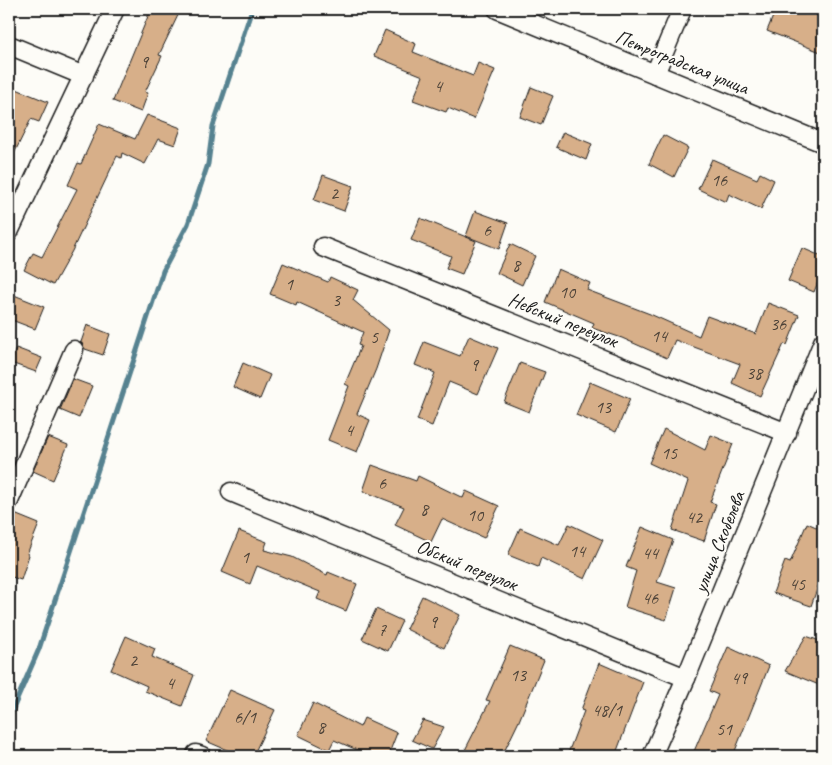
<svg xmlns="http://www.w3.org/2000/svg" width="832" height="765" viewBox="0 0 832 765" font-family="Caveat,sans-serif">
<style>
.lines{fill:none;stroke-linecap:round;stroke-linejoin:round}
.stream{stroke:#568290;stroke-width:5}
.building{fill:#d7af89;stroke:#1c1c1c}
.minor-casing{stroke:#1c1c1c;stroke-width:21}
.minor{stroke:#fdfcf7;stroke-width:18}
.labels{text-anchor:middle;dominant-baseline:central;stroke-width:4.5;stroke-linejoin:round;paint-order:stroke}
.number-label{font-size:18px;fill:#4b4137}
.street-label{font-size:20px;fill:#1c1c1c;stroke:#fdfcf7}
</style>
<rect width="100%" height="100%" fill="#fdfcf7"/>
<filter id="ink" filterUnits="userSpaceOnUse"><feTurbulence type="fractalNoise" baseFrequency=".02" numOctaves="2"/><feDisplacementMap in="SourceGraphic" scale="10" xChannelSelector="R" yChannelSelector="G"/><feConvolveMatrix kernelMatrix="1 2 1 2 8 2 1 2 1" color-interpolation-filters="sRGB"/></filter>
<g filter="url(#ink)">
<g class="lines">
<!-- stream -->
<path class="stream" d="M9,718L39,649L163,271L188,224L208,164L213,126L252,9"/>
</g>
<!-- building -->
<g class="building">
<path d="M151,9H181L159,55L162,56L145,92L148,93L141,112L113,101Z"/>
<path d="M776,9H823V53L767,31Z"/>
<path d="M385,30L416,44L413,52L473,76L478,63L495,70L474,119L448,108L446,112L413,100L423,76L374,56Z"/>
<path d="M9,86L48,102L39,122L31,119L9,164Z"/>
<path d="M531,87L553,96L541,125L520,117Z"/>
<path d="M147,115L181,128L175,145L158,139L145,164L122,153L121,158L117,156L72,251L53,285L24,270L33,253L42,257L77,189L68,185L78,163L81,164L99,124L135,139Z"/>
<path d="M563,132L592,144L586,160L556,147Z"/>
<path d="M663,135L688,148L674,177L649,164Z"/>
<path d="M712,159L757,179L760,173L774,180L761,209L729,194L726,202L698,189Z"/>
<path d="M323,175L353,186L344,211L314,200Z"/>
<path d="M475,211L508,223L499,249L466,236Z"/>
<path d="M420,218L476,241L462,274L446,268L451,256L411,240Z"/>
<path d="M510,244L535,256L522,285L497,273Z"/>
<path d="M802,248L823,257V269L814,292L788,281Z"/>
<path d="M283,263L328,282L330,277L358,290L353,300L389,330L376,369L357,414L370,420L357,452L328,440L349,386L345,384L361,346L358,345L363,332L297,302L296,305L270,294Z"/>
<path d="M558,269L590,283L587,290L650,314L699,336L707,316L756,334L768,303L799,315L787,345L784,344L760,396L732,383L740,364L675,340L667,358L622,338L592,328L594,323L545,302Z"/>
<path d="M9,293L44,307L35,329L9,319Z"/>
<path d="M87,325L110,334L103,355L85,349L81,342Z"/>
<path d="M469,336L498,348L478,394L449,382L432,426L417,420L435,373L415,365L424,342L460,356Z"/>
<path d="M16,348L42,358L36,372L11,363Z"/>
<path d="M243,363L270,375L260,399L233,387Z"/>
<path d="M520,363L545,372L529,412L504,402Z"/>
<path d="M73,379L92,386L79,418L60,410Z"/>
<path d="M590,382L630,399L616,432L576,415Z"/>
<path d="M664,429L705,450L711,435L733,444L710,502L716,504L704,541L672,530L688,481L649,463Z"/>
<path d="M48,437L68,445L53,480L33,471Z"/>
<path d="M372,465L416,481L418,476L463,498L466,491L499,506L484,538L442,519L431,542L395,525L404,507L363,491Z"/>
<path d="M12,513L39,524L27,554L29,555L21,580L9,576V521Z"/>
<path d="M807,523L823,530V572L811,606L773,593L785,561L790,563Z"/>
<path d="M569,524L603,540L585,579L541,558L538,567L508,555L520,528L559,545Z"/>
<path d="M642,527L673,540L657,582L676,588L666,620L625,607L636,571L626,567Z"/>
<path d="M239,531L267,542L264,550L292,557L327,575L328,572L357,584L346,611L317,599L320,592L257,566L250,584L222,572Z"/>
<path d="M422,596L460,615L444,648L406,629Z"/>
<path d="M376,609L402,621L388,651L362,639Z"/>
<path d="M126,636L155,649L152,657L194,675L182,706L145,691L147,686L111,670Z"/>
<path d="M806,636L823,642V678L819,685L785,671Z"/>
<path d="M510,646L544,660L519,721L502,756H462L490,701L486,700Z"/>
<path d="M728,647L769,666L733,756H692L718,695L709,691Z"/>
<path d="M599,663L643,682L615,756H567L584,711L581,710Z"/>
<path d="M230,690L275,710L253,756H241L206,741Z"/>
<path d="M313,703L360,727L364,718L397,733L388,756H371L334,740L329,750L298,735Z"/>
<path d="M423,720L444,727L432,749L412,740Z"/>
</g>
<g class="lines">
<!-- minor casing -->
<g class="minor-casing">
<g id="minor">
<path d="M497,9L823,143"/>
<path d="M9,45L84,76"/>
<path d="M655,74L682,9"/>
<path d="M9,232L115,9"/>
<path d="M323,247L787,433"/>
<path d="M231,492L686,678"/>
<path d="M9,501L74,350"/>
<path d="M196,754L202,756"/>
<path d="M652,756L686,678L823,342"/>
</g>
</g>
<!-- minor -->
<use href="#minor" class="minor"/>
</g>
</g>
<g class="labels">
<!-- number labels -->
<g class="number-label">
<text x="144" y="62">9</text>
<text x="438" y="86">4</text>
<text x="719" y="180">16</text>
<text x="334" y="193">2</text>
<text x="487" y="230">6</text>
<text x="516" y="265">8</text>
<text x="289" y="284">1</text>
<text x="567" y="292">10</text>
<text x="336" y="300">3</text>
<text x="778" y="324">36</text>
<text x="659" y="336">14</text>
<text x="374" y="337">5</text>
<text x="474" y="365">9</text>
<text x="754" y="373">38</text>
<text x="603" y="407">13</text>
<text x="349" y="430">4</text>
<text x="669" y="453">15</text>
<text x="382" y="483">6</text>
<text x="424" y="509">8</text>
<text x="475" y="515">10</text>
<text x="694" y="517">42</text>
<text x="577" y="551">14</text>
<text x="650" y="553">44</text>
<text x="245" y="557">1</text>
<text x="797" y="584">45</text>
<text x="650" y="598">46</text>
<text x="433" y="622">9</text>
<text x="382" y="630">7</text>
<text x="133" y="660">2</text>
<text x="518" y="675">13</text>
<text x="739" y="678">49</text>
<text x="170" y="683">4</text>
<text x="607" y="710">48/1</text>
<text x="245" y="717">6/1</text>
<text x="321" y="727">8</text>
<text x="724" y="729">51</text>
</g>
<!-- street labels -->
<g class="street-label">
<text transform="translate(682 62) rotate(22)">Петроградская улица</text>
<text transform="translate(563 320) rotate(22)">Невский переулок</text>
<text transform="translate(719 542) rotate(-68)">улица Скобелева</text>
<text transform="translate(467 565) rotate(22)">Обский переулок</text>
</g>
</g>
<!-- margin -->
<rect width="832" height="765" fill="none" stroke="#fdfcf7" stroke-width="30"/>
<rect x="15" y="15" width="802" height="735" fill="none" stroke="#1c1c1c" stroke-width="2" filter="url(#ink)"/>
</svg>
